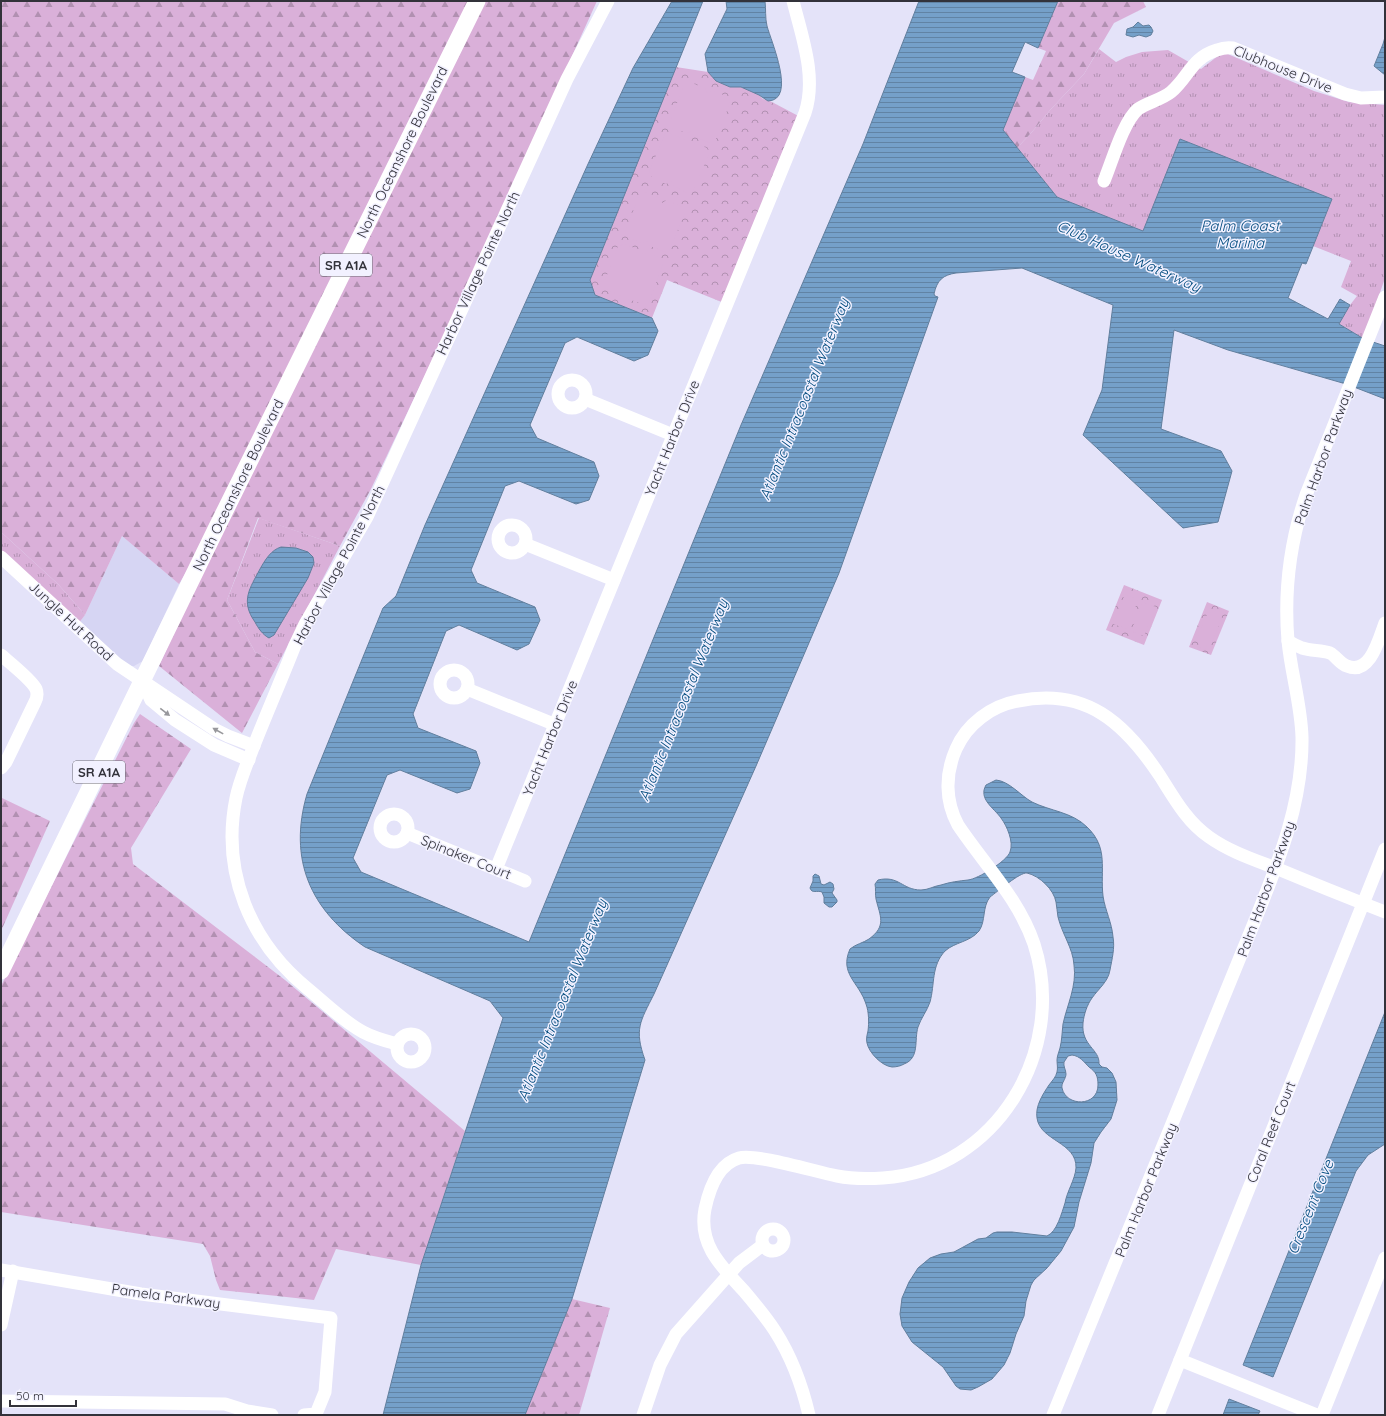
<svg xmlns="http://www.w3.org/2000/svg" width="1386" height="1416" viewBox="0 0 1386 1416" font-family="Quicksand,sans-serif">
<style>
.built{fill:#d6d5f3}
.grass{fill:url(#grass-tufts)}
.forest{fill:url(#forest-firs)}
.park{fill:url(#park-crowns)}
.garden{fill:#dab0d9}
.water{fill:url(#water-rules);stroke:#617f9e;fill-rule:evenodd}
.lines{fill:none;stroke-linecap:round;stroke-linejoin:round}
.minor{stroke:#fff;stroke-width:13}
.major{stroke:#fff;stroke-width:17}
.oneway{fill:#98989c}
.labels{text-anchor:middle;dominant-baseline:central;stroke-width:3;stroke-linejoin:round;paint-order:stroke}
.shield{fill:#f2f1ff;stroke:#6c6b75;stroke-width:1}
.shield-label{font-size:13px;font-weight:bold;fill:#32323a}
.street-label{font-size:14px;fill:#32323a;stroke:#f2f1ff}
.water-label{font-size:15px;font-style:italic;fill:#054e81;stroke:#f2f1ff}
</style>
<defs>
<pattern id="grass-tufts" width="24" height="20" patternUnits="userSpaceOnUse"><rect width="24" height="20" fill="#dab0d9"/><path d="M3 7l-1-3M5 7V3M7 7l1-3M15 17l-1-3M17 17v-4M19 17l1-3" fill="none" stroke="#b190b1"/></pattern>
<pattern id="forest-firs" width="22" height="20" patternUnits="userSpaceOnUse"><rect width="22" height="20" fill="#dab0d9"/><path d="M5 1l3.5 6h-7zM16 11l3.5 6h-7z" fill="#b190b1"/></pattern>
<pattern id="park-crowns" width="20" height="18" patternUnits="userSpaceOnUse"><rect width="20" height="18" fill="#dab0d9"/><path d="M2 6a3 3 0 1 1 6 0M12 15a3 3 0 1 1 6 0" fill="none" stroke="#b190b1"/></pattern>
<pattern id="water-rules" width="6" height="5" patternUnits="userSpaceOnUse"><rect width="6" height="5" fill="#75a0c9"/><path d="M0 2.5h6" fill="none" stroke="#6183a4"/></pattern>
</defs>
<rect width="100%" height="100%" fill="#e4e3f9"/>
<!-- built -->
<path class="built" d="M122,536L179,584L143,661L134,666H129L78,624L85,615Z"/>
<!-- grass -->
<g class="grass">
<path d="M1099,49L1116,62L1126,57L1142,52L1168,50L1201,69L1223,52L1314,91L1349,102L1385,105V278L1364,339L1339,324L1350,305L1357,296L1341,287L1351,261L1313,246L1332,199L1144,232L1057,197L1017,148L1032,132L1051,109L1084,74Z"/>
<path d="M259,518L340,546L278,664L255,652L227,600Z"/>
<path d="M1,532L58,584L85,615L78,624L1,551Z"/>
</g>
<!-- forest -->
<g class="forest">
<path d="M1,1H472L211,530L179,584L122,536L85,615L58,584L1,532Z"/>
<path d="M482,1H597L466,289L371,489L340,546L258,518L227,600L255,652L278,664L242,733L159,666L219,533Z"/>
<path d="M1058,1H1143L1146,7L1114,23L1084,74L1051,109L1032,132L1017,148L1003,130L1025,77L1033,80L1046,51L1038,48Z"/>
<path d="M140,714L191,749L131,848L133,864L285,980L465,1131L421,1265L336,1249L314,1300L220,1290L216,1280L210,1256L203,1244L1,1212V986L134,723Z"/>
<path d="M2,798L50,821L1,931V800Z"/>
<path d="M572,1299L610,1308L579,1415H525Z"/>
</g>
<!-- park -->
<g class="park">
<path d="M676,67L708,72L716,81L730,87H741L759,95L763,99L770,101L806,120L729,305L667,280L652,318L595,295L590,280Z"/>
<path d="M1124,585L1162,600L1144,645L1106,630Z"/>
<path d="M1207,602L1229,611L1211,655L1189,647Z"/>
</g>
<!-- garden -->
<g class="garden">
<path d="M689,82L705,88L707,93L713,91L726,96L730,103L716,139L710,143L695,137L692,131L687,133L672,128L670,122L684,85Z"/>
<path d="M668,133L684,139L687,144L691,142L707,148L709,154L693,191L689,194L674,186L671,181L666,184L652,177L649,172L665,134Z"/>
<path d="M644,192L658,197L662,203L667,200L682,207L685,213L669,251L665,252L650,246L647,241L641,243L627,237L625,231L640,194Z"/>
<path d="M625,244L639,250L642,254L646,253L661,258L663,264L649,302L643,304L628,299L626,293L621,296L606,289L604,283L618,246Z"/>
<path d="M1125,594L1138,600L1127,629L1113,624Z"/>
<path d="M1143,602L1156,607L1144,636L1131,631Z"/>
<path d="M1212,609L1220,612L1218,616L1222,617L1210,647L1207,645L1205,650L1198,647L1199,642L1196,641L1208,612L1211,613Z"/>
</g>
<!-- water -->
<g class="water">
<path d="M672,1H703L590,280L595,295L652,318L658,331L648,355L634,361L577,337L565,343L530,425L537,438L594,462L599,476L589,500L576,504L519,481L505,486L471,570L477,583L535,607L540,620L529,644L517,650L459,625L446,631L413,714L418,728L476,751L480,763L470,789L457,793L400,770L387,775L353,858L361,872L529,942L741,425L863,144L919,1H1058L1038,48L1025,42L1012,72L1025,77L1003,130L1057,197L1143,231L1180,139L1332,199L1306,264L1302,263L1288,298L1328,319L1340,299L1350,305L1339,324L1364,339L1346,384L1228,350L1174,330L1161,429L1221,451L1232,471L1218,522L1183,528L1083,435L1102,390L1113,305L1022,268L956,273C943,275 937,280 934,294L935,296L938,297L839,573L756,766L654,994C640,1022 634,1029 645,1060L572,1299L525,1415H383L421,1265L503,1018L490,1001L365,947C310,910 288,859 307,794L383,608L396,596L425,525L588,164L633,68Z"/>
<path d="M726,1H765C766,9 765,18 767,26C771,41 797,100 768,101L759,95L741,87H730L716,81L708,72L705,54L727,9Z"/>
<path d="M1138,22L1143,26L1149,25L1151,27L1153,31L1151,35L1146,37L1139,35L1133,37L1126,35L1127,29L1133,27Z"/>
<path d="M1385,37V75L1374,66L1383,44Z"/>
<path d="M1373,342L1385,346V399L1354,387Z"/>
<path d="M281,547L296,548L308,552L313,557L314,563L308,578L274,635L269,638C263,635 258,628 255,622C240,601 250,588 260,569C265,560 271,550 281,547Z"/>
<path d="M996,780C1009,781 1021,796 1032,802C1050,811 1072,812 1087,827C1109,848 1100,869 1103,896C1105,910 1112,923 1113,937C1115,948 1112,959 1110,970C1108,982 1099,988 1092,998C1087,1005 1084,1014 1083,1023C1081,1046 1100,1049 1099,1064L1102,1067L1107,1068L1112,1073L1116,1082L1117,1100L1111,1119L1101,1132L1094,1143L1091,1163L1079,1202L1074,1227L1061,1251L1047,1268L1034,1280L1031,1285L1026,1301L1024,1316L1016,1334L1010,1353L1004,1365L992,1379L978,1387L971,1390L960,1389L956,1386L943,1367L912,1342L902,1326L900,1314L902,1298L909,1282L918,1268L930,1258L941,1254L954,1252L978,1239L986,1238L993,1233L997,1232H1012L1047,1236C1057,1232 1062,1212 1065,1203C1067,1191 1075,1180 1076,1168C1077,1142 1040,1141 1037,1118C1035,1106 1043,1094 1049,1085C1052,1081 1056,1077 1057,1072C1058,1068 1057,1064 1057,1060C1057,1056 1059,1052 1060,1048C1062,1040 1062,1032 1063,1024C1067,1005 1077,986 1074,965C1073,948 1062,934 1058,917C1057,912 1057,907 1056,902C1054,890 1040,876 1027,873C1020,872 997,892 990,897C982,907 986,921 979,931C970,942 955,942 945,951C931,966 935,984 930,1002C927,1011 921,1018 918,1027C914,1040 920,1058 904,1064C901,1066 896,1067 892,1067C882,1066 869,1053 867,1043C866,1039 867,1035 868,1031C869,1023 869,1012 866,1004C859,982 839,974 850,949C856,944 863,943 869,939C887,926 880,916 876,899C875,894 876,889 875,884L878,880C899,875 902,890 921,890C928,890 934,886 941,885C950,882 959,881 968,880C978,879 1007,861 1010,852C1014,842 1007,826 1001,818C994,808 978,799 986,785ZM1072,1055C1080,1056 1084,1062 1089,1067C1096,1072 1098,1076 1098,1085C1098,1107 1066,1107 1062,1088C1061,1083 1066,1079 1066,1074C1066,1070 1063,1066 1064,1062L1068,1056Z"/>
<path d="M815,874L819,876L821,884L824,885L830,882L833,884L834,889L832,893L837,900V902L832,907H829L824,903V897L822,892C817,890 812,894 810,888L813,881V876Z"/>
<path d="M1385,1012V1144L1368,1155L1356,1171L1273,1377L1243,1365Z"/>
<path d="M1229,1399L1260,1411L1258,1415H1223Z"/>
</g>
<g class="lines">
<!-- minor -->
<g class="minor">
<path d="M1104,181C1112,162 1123,122 1138,109C1148,102 1161,100 1171,92C1189,77 1191,58 1217,50C1222,48 1227,47 1233,48L1345,94L1361,98L1385,97"/>
<circle cx="572" cy="394" r="14"/>
<path d="M585,399L673,435"/>
<circle cx="512" cy="539" r="14"/>
<path d="M525,544L614,580"/>
<path d="M1,557L117,664L214,729L228,736L254,746"/>
<path d="M1288,641C1293,644 1297,646 1302,648C1311,651 1321,650 1330,653C1336,656 1340,664 1347,666C1370,676 1379,639 1385,623"/>
<path d="M1,655C9,662 32,680 36,689C38,694 37,698 35,702L6,762L1,768"/>
<circle cx="454" cy="684" r="14"/>
<path d="M143,682L151,700L175,720L214,745L249,760"/>
<path d="M467,689L556,725"/>
<circle cx="394" cy="828" r="14"/>
<path d="M407,833L525,881"/>
<path d="M496,869L805,113C817,77 802,37 793,1"/>
<circle cx="411" cy="1048" r="14"/>
<path d="M397,1044C386,1041 374,1038 363,1032C344,1022 325,1003 308,989C250,942 221,872 236,798C240,779 248,761 255,743C268,710 282,678 295,645L305,624L367,517L567,79L608,1"/>
<circle cx="773" cy="1240" r="11"/>
<path d="M1,1270L141,1294L331,1318L325,1392L316,1414L304,1415"/>
<path d="M1,1325L13,1271"/>
<path d="M1180,1360L1317,1415"/>
<path d="M1,1401L225,1404L247,1411L272,1415"/>
<path d="M643,1415L660,1365L676,1334L739,1263L763,1245"/>
<path d="M809,1415C802,1385 791,1356 775,1331C766,1317 755,1304 744,1291C722,1267 698,1245 705,1209C709,1190 718,1164 739,1158C755,1153 816,1172 837,1176C852,1179 867,1179 883,1178C997,1170 1068,1050 1034,944C1019,899 984,864 958,825C945,801 945,774 956,749C967,724 991,706 1018,701C1086,687 1125,723 1160,776C1174,798 1187,822 1209,837C1230,852 1255,860 1278,869C1314,884 1349,898 1385,912"/>
<path d="M1053,1415L1254,923C1278,863 1303,803 1302,737C1301,704 1291,673 1288,641C1284,592 1290,542 1306,495L1385,297"/>
<path d="M1158,1415L1385,849"/>
<path d="M1322,1415L1385,1258"/>
</g>
<!-- major -->
<path class="major" d="M1,971L216,529L477,1"/>
</g>
<!-- one-way arrows -->
<defs><path id="oneway-solid" d="M-6-.8H1V-3.2L6.5 0L1 3.2V.8H-6Z"/></defs>
<g class="oneway">
<use href="#oneway-solid" transform="translate(165 712) rotate(38)"/>
<use href="#oneway-solid" transform="translate(218 731) rotate(-151)"/>
</g>
<g class="labels">
<!-- shield labels -->
<g class="shield">
<rect x="320" y="254" width="52" height="22" rx="3"/>
<rect x="73" y="761" width="52" height="22" rx="3"/>
</g>
<g class="shield-label">
<text x="346" y="265">SR A1A</text>
<text x="99" y="772">SR A1A</text>
</g>
<!-- street labels -->
<g class="street-label">
<text transform="translate(1283 69) rotate(22)">Clubhouse Drive</text>
<text transform="translate(402 152) rotate(-64)">North Oceanshore Boulevard</text>
<text transform="translate(478 273) rotate(-65)">Harbor Village Pointe North</text>
<text transform="translate(672 438) rotate(-68)">Yacht Harbor Drive</text>
<text transform="translate(1323 457) rotate(-70)">Palm Harbor Parkway</text>
<text transform="translate(238 485) rotate(-64)">North Oceanshore Boulevard</text>
<text transform="translate(339 565) rotate(-62)">Harbor Village Pointe North</text>
<text transform="translate(71 621) rotate(43)">Jungle Hut Road</text>
<text transform="translate(550 738) rotate(-68)">Yacht Harbor Drive</text>
<text transform="translate(466 857) rotate(22)">Spinaker Court</text>
<text transform="translate(1266 889) rotate(-70)">Palm Harbor Parkway</text>
<text transform="translate(1271 1132) rotate(-68)">Coral Reef Court</text>
<text transform="translate(1146 1190) rotate(-68)">Palm Harbor Parkway</text>
<text transform="translate(166 1296) rotate(8)">Pamela Parkway</text>
</g>
<!-- water labels -->
<g class="water-label">
<text x="1240" y="225">Palm Coast<tspan x="1240" dy="17">Marina</tspan></text>
<text transform="translate(1129 256) rotate(24)">Club House Waterway</text>
<text transform="translate(804 399) rotate(-68)">Atlantic Intracoastal Waterway</text>
<text transform="translate(683 700) rotate(-68)">Atlantic Intracoastal Waterway</text>
<text transform="translate(562 1000) rotate(-68)">Atlantic Intracoastal Waterway</text>
<text transform="translate(1310 1207) rotate(-68)">Crescent Cove</text>
</g>
</g>
<!-- border -->
<rect width="1386" height="1416" fill="none" stroke="#32323a" stroke-width="4"/>
<!-- scale -->
<path d="M10 1400v6h66v-6" fill="none" stroke="#32323a" stroke-width="2"/>
<text x="16" y="1400" font-size="12" fill="#32323a" stroke="#f2f1ff" stroke-width="3" paint-order="stroke">50 m</text>
</svg>
